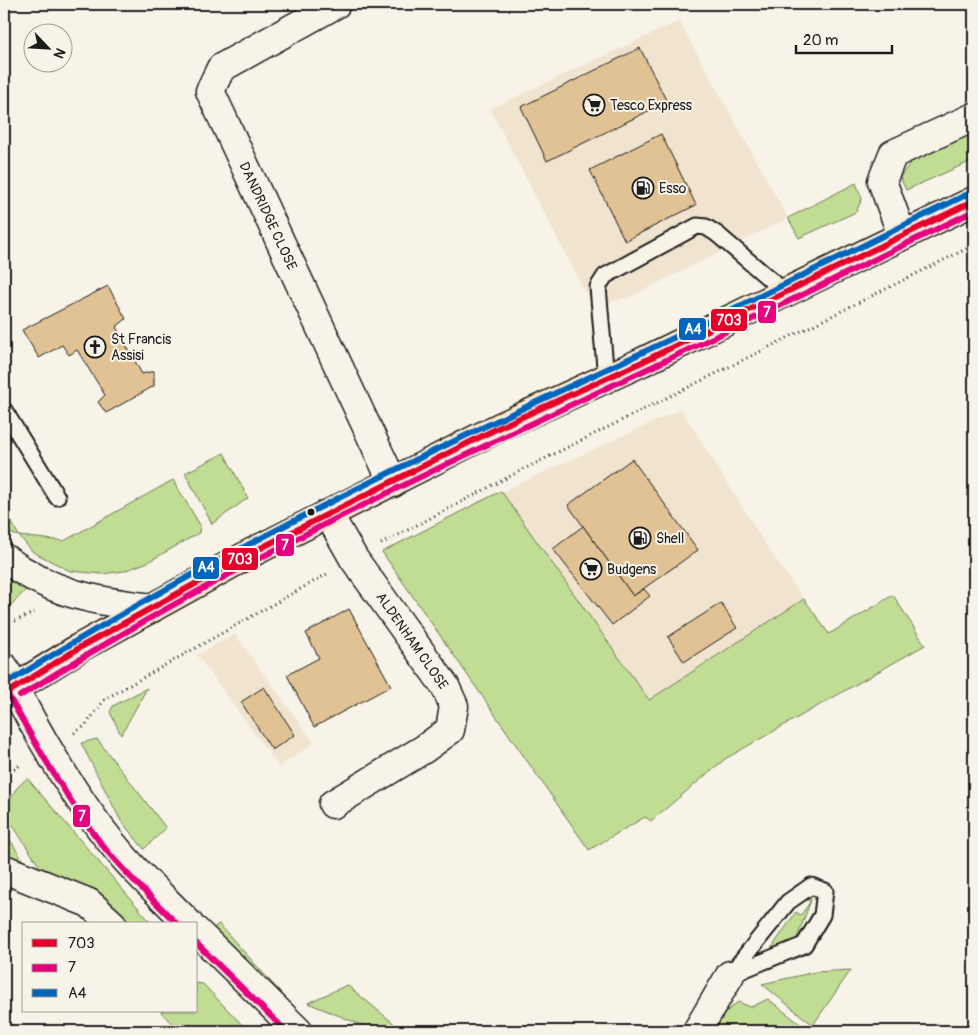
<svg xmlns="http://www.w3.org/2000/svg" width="978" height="1035" viewBox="0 0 978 1035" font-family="Pangolin,sans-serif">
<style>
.built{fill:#f0e4cf}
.green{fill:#c1dc93;stroke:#6e7c58}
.building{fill:#e1c294;stroke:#1c1c1c}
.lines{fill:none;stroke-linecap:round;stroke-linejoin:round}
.service-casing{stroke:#1c1c1c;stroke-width:19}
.minor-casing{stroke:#1c1c1c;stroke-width:31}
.primary-casing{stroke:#1c1c1c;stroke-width:31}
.path{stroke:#1c1c1c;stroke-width:3;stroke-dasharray:1 4;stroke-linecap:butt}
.service{stroke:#f7f3e8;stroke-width:15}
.minor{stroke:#f7f3e8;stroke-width:28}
.primary{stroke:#fddcac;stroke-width:28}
.bus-1-casing{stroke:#f7f3e8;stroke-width:10}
.bus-2-casing{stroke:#f7f3e8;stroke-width:10}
.bus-3-casing{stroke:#f7f3e8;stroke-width:10}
.bus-1{stroke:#e4002b;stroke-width:6}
.bus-2{stroke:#e5007d;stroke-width:6}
.bus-3{stroke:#0065bd;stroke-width:6}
.bus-dot{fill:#1c1c1c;stroke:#f7f3e8;stroke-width:2}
.labels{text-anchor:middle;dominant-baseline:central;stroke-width:4;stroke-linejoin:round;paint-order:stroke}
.poi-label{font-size:14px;fill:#1c1c1c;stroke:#f7f3e8;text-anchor:start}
.street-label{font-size:14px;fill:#1c1c1c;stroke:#f7f3e8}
.line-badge{stroke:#f7f3e8;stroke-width:2}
.badge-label{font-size:14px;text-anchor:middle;font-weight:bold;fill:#fff}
</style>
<rect width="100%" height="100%" fill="#f7f3e8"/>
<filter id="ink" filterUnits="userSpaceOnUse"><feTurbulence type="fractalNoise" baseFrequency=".02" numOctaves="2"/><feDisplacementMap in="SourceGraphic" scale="10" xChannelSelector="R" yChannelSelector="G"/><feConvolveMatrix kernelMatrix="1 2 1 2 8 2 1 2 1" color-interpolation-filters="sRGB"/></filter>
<g filter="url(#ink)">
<!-- built -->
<g class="built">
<path d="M679,21L788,218L630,297L593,307L490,109Z"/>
<path d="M681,409L769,550L804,599L649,700L501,492Z"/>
<path d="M235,634L314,743L279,767L197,655Z"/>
</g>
<!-- green -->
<g class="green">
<path d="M974,132V160L906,190L900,177L913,159Z"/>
<path d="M856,183L862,199L856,212L799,238L788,218Z"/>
<path d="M224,453L248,498L212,524L185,473Z"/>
<path d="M173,480L200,525L199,533L148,562L124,571L102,574L70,571L33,552L19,536L4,532V507L19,536L64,541Z"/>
<path d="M501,491L649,700L804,599L829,634L893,595L925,645L725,759L651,821L645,817L589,850L382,552Z"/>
<path d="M4,573L26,590L8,608L4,600Z"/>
<path d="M147,688L121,735L110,712L113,706Z"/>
<path d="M97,739L166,828L144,849L121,821L81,743Z"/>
<path d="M27,778L152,924H110L49,881L4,812L16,789Z"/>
<path d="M4,830L33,877L4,870Z"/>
<path d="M806,882L811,900L797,938L762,962L796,912L801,915L810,902L795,886Z"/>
<path d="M219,924L300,1014L292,1021L206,933Z"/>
<path d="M851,970L813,1025L762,984L815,972Z"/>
<path d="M196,983L203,984L248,1031H179L160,1011H196Z"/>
<path d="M347,985L403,1031H376L308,1003Z"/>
<path d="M768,999L800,1024L801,1031H710L729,1009L738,1002L751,1007Z"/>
</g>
<!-- building -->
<g class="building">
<path d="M640,48L667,102L547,161L521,107Z"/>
<path d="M661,134L696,205L625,241L590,170Z"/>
<path d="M108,286L126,319L116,327L142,374L154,371V386L106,413L98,402L105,395L77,350L69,355L62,345L39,358L22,330Z"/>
<path d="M632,459L698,550L633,596L568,505Z"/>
<path d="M583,526L633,596L644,589L650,596L612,625L553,549Z"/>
<path d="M721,603L737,628L684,662L668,637Z"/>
<path d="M349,609L391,686L314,727L287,675L319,658L306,633Z"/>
<path d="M264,687L295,735L272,750L241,702Z"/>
</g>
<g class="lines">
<!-- service casing -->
<g class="service-casing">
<g id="service">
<path d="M606,379L598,287L605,276L697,226L706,227L717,234L786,293"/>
<path d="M4,410L57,497"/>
<path d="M811,886L825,891L822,915L804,945L730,975L788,902Z"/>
</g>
</g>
<!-- minor casing -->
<g class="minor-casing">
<g id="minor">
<path d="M336,4L221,68L210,91L393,483"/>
<path d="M902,235L882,181L893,154L974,117"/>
<path d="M329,515L354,559L445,686L454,706L450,730L424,749L333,804"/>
<path d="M4,558C52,594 94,601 152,608"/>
<path d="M4,667C35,731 80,808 127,861C147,883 169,903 189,924"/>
<path d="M4,869L89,903L112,924"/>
<path d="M196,931L298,1031"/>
<path d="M697,1031L730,975"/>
</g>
</g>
<!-- primary casing -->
<g class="primary-casing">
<path id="primary" d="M4,695L79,648L253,552L500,427L642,362L974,201"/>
</g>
<!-- path -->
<g class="path">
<path d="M381,544L520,471L974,245"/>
<path d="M15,621L36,612"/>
<path d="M74,733L85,726L105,699L327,574"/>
<path d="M4,770L14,769L22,764"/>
</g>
<!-- service -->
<use href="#service" class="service"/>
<!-- minor -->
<use href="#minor" class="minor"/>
<!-- primary -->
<use href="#primary" class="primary"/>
<!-- bus-1 casing -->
<g class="bus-1-casing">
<path id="bus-1" d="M4,695L79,648L253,552L500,427L642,362L974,201"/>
</g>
<!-- bus-2 casing -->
<g class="bus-2-casing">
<g id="bus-2">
<path d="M7,693C37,746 66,798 103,846C125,874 152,898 177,924"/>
<path d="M20,696C218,570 432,470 645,370C755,319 864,264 974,211"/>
<path d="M196,943L286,1031"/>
</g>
</g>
<!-- bus-3 casing -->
<g class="bus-3-casing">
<path id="bus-3" d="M4,685C206,558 421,455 637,355C749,303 859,247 970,193"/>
</g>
<!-- bus-1 -->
<use href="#bus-1" class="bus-1"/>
<!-- bus-2 -->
<use href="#bus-2" class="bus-2"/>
<!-- bus-3 -->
<use href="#bus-3" class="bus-3"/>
</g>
</g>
<!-- icons -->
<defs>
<g id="supermarket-ring" transform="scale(1.125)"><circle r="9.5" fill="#f7f3e8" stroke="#1c1c1c" stroke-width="1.5"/><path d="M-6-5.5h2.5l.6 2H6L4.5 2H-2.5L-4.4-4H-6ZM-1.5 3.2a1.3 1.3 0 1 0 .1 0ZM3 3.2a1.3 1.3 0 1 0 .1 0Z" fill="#1c1c1c"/></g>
<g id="fuel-ring" transform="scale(1.125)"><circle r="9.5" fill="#f7f3e8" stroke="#1c1c1c" stroke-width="1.5"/><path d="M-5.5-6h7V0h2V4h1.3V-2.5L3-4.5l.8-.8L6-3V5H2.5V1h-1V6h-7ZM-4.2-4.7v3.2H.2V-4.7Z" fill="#1c1c1c"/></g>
<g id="church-ring" transform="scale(1.125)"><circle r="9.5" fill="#f7f3e8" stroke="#1c1c1c" stroke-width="1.5"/><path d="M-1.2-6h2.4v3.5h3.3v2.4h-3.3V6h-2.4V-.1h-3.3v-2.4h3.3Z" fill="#1c1c1c"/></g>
</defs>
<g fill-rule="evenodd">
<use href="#supermarket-ring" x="594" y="105"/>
<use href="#fuel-ring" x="643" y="188"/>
<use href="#church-ring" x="95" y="347"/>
<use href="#fuel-ring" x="640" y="538"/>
<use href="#supermarket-ring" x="591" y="569"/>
</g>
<!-- markers -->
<circle class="bus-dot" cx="311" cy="512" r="4.5"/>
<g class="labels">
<!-- poi labels -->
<g class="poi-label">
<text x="610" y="105">Tesco Express</text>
<text x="659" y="188">Esso</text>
<text x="111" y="339">St Francis<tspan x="111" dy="16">Assisi</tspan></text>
<text x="656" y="538">Shell</text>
<text x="607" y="569">Budgens</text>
</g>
<!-- street labels -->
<g class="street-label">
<text transform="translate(268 216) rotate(65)">DANDRIDGE CLOSE</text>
<text transform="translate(412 641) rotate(55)">ALDENHAM CLOSE</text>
</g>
</g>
<g class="line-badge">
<rect x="757" y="300" width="20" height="24" rx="5" fill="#e5007d"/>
<rect x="710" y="308" width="38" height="24" rx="5" fill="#e4002b"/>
<rect x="678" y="317" width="29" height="24" rx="5" fill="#0065bd"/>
<rect x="275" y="533" width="20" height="24" rx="5" fill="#e5007d"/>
<rect x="221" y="547" width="38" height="24" rx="5" fill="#e4002b"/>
<rect x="192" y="556" width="28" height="24" rx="5" fill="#0065bd"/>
<rect x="72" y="804" width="19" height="24" rx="5" fill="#e5007d"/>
</g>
<g class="badge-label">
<text x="767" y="317">7</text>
<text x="729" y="325">703</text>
<text x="693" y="334">A4</text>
<text x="285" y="550">7</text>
<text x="240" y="564">703</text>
<text x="206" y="572">A4</text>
<text x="82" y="821">7</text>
</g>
<!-- margin -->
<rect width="978" height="1035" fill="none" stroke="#f7f3e8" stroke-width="20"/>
<rect x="10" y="10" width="958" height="1015" fill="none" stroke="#1c1c1c" stroke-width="2" filter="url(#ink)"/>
<!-- legend -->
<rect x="22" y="922" width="175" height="90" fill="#f7f3e8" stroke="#9f9d96"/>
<rect x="32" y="939" width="25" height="8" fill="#e4002b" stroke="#9f9d96"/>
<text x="68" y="948" font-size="15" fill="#1c1c1c">703</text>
<rect x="32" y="964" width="25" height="8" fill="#e5007d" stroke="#9f9d96"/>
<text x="68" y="972" font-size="15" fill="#1c1c1c">7</text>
<rect x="32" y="989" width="25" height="8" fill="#0065bd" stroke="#9f9d96"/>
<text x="68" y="998" font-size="15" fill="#1c1c1c">A4</text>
<!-- north arrow -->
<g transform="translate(48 48) rotate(115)"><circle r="24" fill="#f7f3e8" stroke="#9f9d96"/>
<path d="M0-4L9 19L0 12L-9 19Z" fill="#1c1c1c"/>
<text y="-8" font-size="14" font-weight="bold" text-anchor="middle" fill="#1c1c1c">N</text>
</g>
<!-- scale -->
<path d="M796 45v8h96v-8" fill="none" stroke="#1c1c1c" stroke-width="2.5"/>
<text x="803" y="45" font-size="15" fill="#1c1c1c" stroke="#f7f3e8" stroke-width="4" paint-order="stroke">20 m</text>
</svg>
